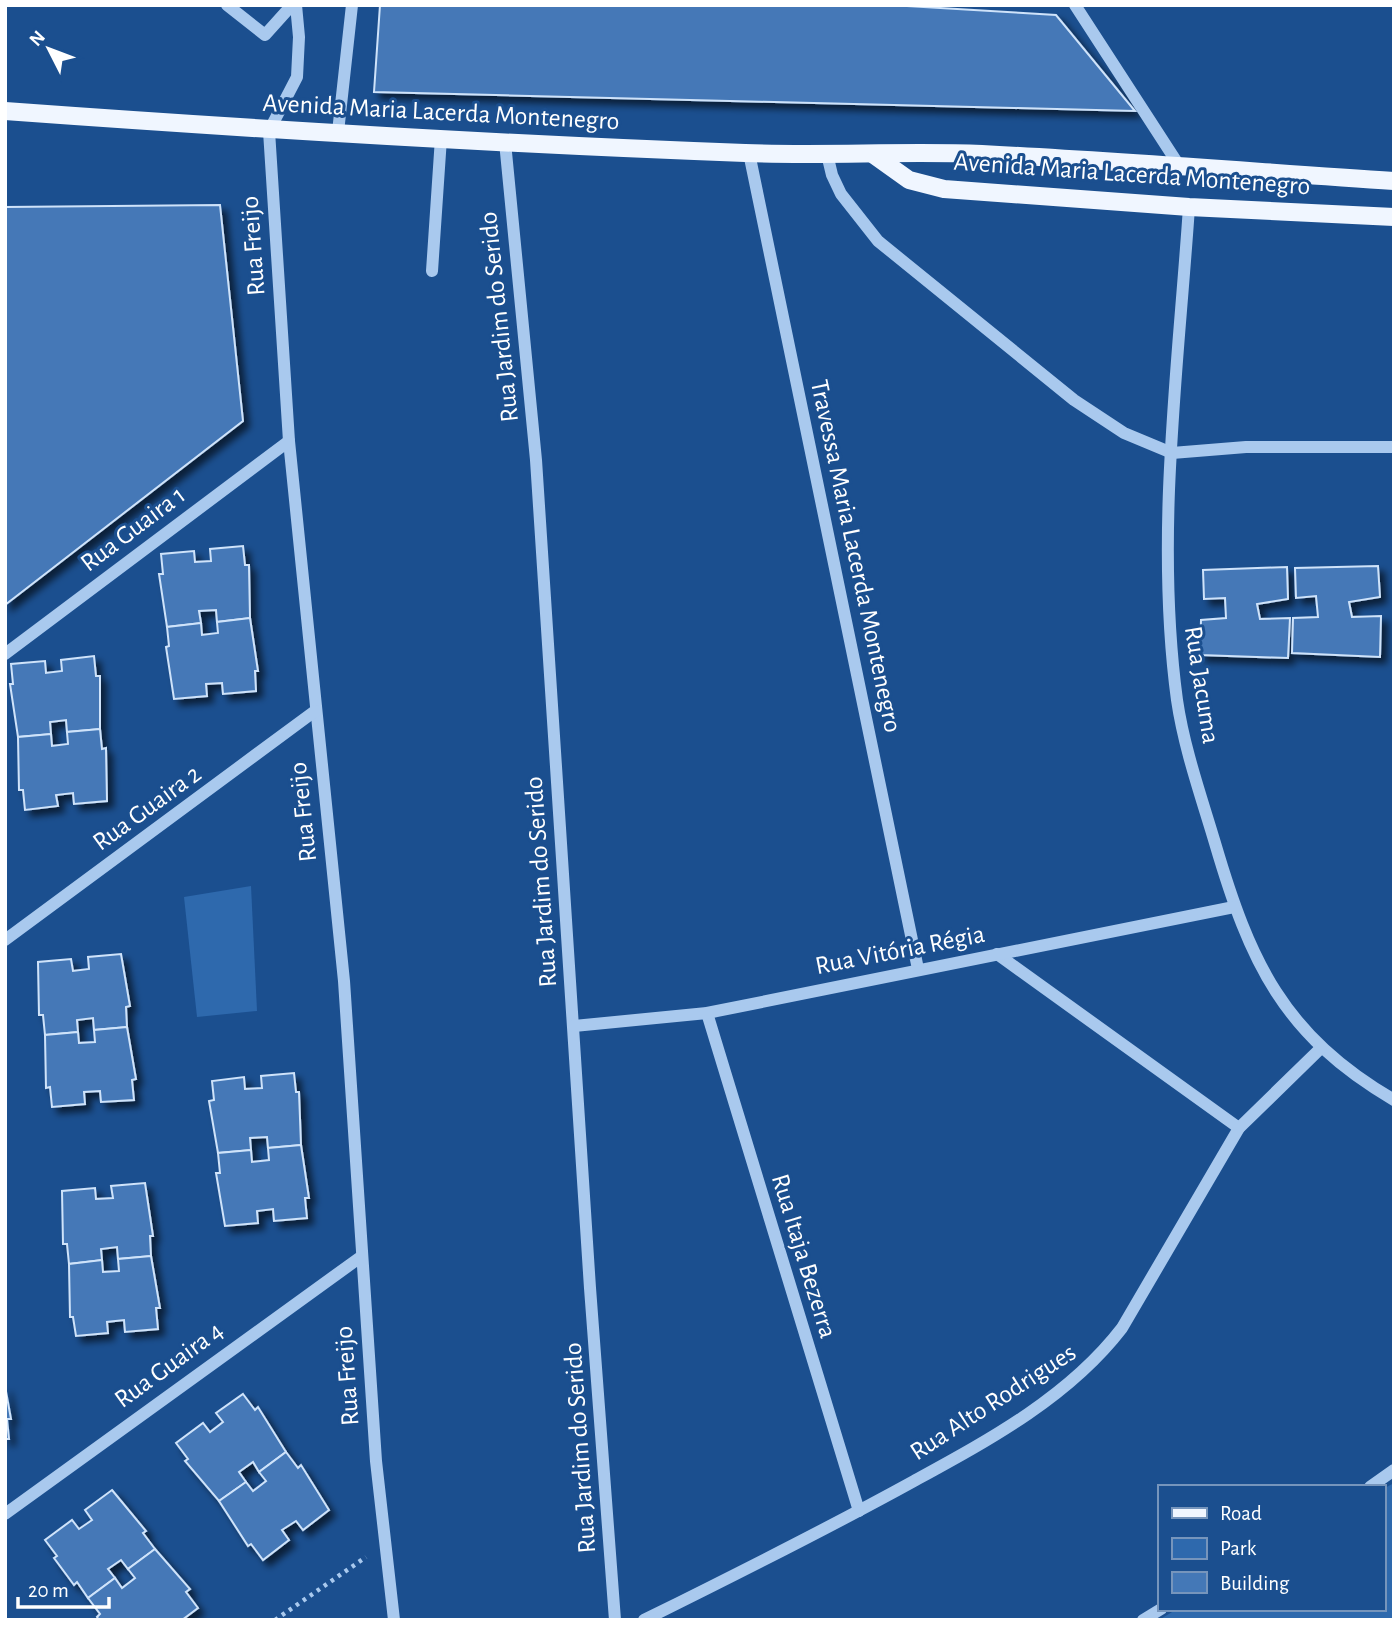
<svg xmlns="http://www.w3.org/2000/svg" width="1399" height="1625" viewBox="0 0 1399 1625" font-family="'Alegreya Sans',sans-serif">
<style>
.green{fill:#2e69ad}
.building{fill:#4478b7;stroke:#cfe3fa;stroke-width:2;filter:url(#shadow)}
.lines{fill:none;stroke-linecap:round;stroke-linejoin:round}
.path{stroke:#a9c9ee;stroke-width:4.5;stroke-dasharray:3.5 5;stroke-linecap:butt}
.minor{stroke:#a9c9ee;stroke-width:12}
.major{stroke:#f0f6ff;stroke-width:18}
.labels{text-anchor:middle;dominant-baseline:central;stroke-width:6;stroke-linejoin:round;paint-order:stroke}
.street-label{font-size:26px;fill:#fff;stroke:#1b4f8f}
</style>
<defs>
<filter id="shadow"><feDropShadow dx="6" dy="6" stdDeviation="3.5" flood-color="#0009"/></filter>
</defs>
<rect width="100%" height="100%" fill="#1b4f8f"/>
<!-- green -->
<g class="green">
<path d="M251,886L257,1011L197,1017L184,897Z"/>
<path d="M1394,1483V1620H1159L1177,1609H1383V1489Z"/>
</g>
<!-- building -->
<g class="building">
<path d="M380,5H890L1056,15L1135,111L374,92Z"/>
<path d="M220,205L243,421L5,605V207Z"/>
<path d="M243,546L245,565H249L250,618L217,622L216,610L199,611L201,623L167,627L159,574H163L161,554L194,551L195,562L211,561L210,549Z"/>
<path d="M1378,566L1380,597L1349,602L1352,617L1381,616L1380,657L1292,653L1293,618L1318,617L1316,596L1296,598L1295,568Z"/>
<path d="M1287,567L1288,599L1257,604L1260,619L1290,618L1288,658L1200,655L1201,620L1226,618L1225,598L1204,599L1203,570Z"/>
<path d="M250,618L258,671H255L256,691L223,694L222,683L206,684L207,696L174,699L166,647L169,646L167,627L201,623L202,635L218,633L217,622Z"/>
<path d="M94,656L96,676H100V729L67,732L66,720L50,722L51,734L18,737L10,684H13L11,664L45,661L46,673L62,671L61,660Z"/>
<path d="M100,729L102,749L106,748L107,801L74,804L73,793L56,795L58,806L25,810L23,790H19L18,737L51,734L52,746L68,744L67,732Z"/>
<path d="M121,954L130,1006L126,1007L127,1027L94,1030L93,1018L77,1020L78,1032L45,1035L43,1015H39L38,962L71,959L73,971L89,969L88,957Z"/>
<path d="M127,1027L136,1079L132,1080L134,1100L101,1102L100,1091L84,1092L85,1104L52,1107L50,1087L46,1088L45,1035L78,1032L79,1043L95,1042L94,1030Z"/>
<path d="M294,1073L296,1092H299L301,1145L268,1148L267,1137L250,1138L251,1150L218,1153L209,1101L214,1100L212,1081L244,1077L245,1089L262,1088L261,1076Z"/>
<path d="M301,1145L309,1198H305L307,1218L274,1221L273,1209L257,1211L258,1223L225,1226L216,1173H220L218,1153L251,1150L252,1162L269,1160L268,1148Z"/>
<path d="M145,1183L153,1236H150L151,1256L118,1259L117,1247L101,1249L102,1260L69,1264L67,1244H63L62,1191L95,1188L96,1199L113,1198L111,1186Z"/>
<path d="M151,1256L160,1308H156L158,1329L125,1332L124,1320L107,1322L108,1333L76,1336L73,1317H70L69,1264L102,1260L103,1272L119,1271L118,1259Z"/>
<path d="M5,1386L11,1419H7L9,1439H5Z"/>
<path d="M243,1394L255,1410L258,1407L286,1452L259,1472L253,1462L239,1472L246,1482L219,1501L185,1461L188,1459L176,1443L203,1423L210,1432L223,1422L216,1413Z"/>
<path d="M286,1452L298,1468L301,1465L329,1510L303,1530L296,1521L282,1530L289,1540L263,1560L251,1544L248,1546L219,1501L246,1482L253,1491L266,1481L259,1472Z"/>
<path d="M112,1490L146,1531L143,1533L155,1549L128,1569L121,1560L108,1569L115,1578L88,1598L77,1582L74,1585L54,1558L57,1556L45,1540L72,1520L79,1529L92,1520L85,1510Z"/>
<path d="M155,1549L190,1589L186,1592L198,1608L182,1620H99L97,1617L100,1614L88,1598L115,1578L122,1588L135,1578L128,1569Z"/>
</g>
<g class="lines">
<!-- path -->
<path class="path" d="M275,1620L366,1557"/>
<!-- minor -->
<g class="minor">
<path d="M227,5L265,35L292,5"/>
<path d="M296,5L299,37L297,77L269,131L289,441L344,981L376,1461L394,1620"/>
<path d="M1075,5L1180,167"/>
<path d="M338,132L352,5"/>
<path d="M505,142L536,460L590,1288L615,1620"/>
<path d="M749,153L918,969"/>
<path d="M827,154L832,175L841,194L878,241L1074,400L1124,433L1172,453L1246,447H1394"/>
<path d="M1189,207C1178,370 1155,537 1177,700C1184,748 1201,796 1215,843C1250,962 1283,1035 1394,1100"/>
<path d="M432,271L441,138"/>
<path d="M5,654L289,441"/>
<path d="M5,940L315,711"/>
<path d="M997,954L1239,1128"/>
<path d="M707,1013L859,1511"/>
<path d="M574,1026L707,1013L1234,907"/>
<path d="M1370,1487L1394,1470"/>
<path d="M5,1514L362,1256"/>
<path d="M644,1620C735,1575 825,1530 914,1481C989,1440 1069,1397 1122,1328L1239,1128L1321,1048"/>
<path d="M1143,1620L1161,1609"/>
</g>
<!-- major -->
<g class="major">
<path d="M5,111C252,129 498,144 745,153C824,156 903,151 982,154C1119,161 1257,172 1394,181"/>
<path d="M874,155L909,180L944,189L1189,207L1394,217"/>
</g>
</g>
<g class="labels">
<!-- street labels -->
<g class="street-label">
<text transform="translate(441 112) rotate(3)">Avenida Maria Lacerda Montenegro</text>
<text transform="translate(1132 174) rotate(4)">Avenida Maria Lacerda Montenegro</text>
<text transform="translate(253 246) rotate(-94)">Rua Freijo</text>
<text transform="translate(499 317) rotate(-96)">Rua Jardim do Serido</text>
<text transform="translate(133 529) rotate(-37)">Rua Guaira 1</text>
<text transform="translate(856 556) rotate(78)">Travessa Maria Lacerda Montenegro</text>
<text transform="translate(1202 685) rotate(81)">Rua Jacuma</text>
<text transform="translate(147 808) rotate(-36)">Rua Guaira 2</text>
<text transform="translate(303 812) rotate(-96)">Rua Freijo</text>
<text transform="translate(541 882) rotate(-94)">Rua Jardim do Serido</text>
<text transform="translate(900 950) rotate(-11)">Rua Vitória Régia</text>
<text transform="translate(804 1256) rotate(73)">Rua Itaja Bezerra</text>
<text transform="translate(169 1365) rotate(-36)">Rua Guaira 4</text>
<text transform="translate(347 1376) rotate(-94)">Rua Freijo</text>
<text transform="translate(993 1402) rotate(-33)">Rua Alto Rodrigues</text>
<text transform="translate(580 1448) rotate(-94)">Rua Jardim do Serido</text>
</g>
</g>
<!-- border -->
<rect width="1399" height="1625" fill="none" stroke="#ffffff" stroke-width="14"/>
<!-- legend -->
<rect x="1158" y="1485" width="228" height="126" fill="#1b4f8f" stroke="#7695bc" stroke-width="2"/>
<rect x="1172" y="1508" width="35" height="10" fill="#f0f6ff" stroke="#7695bc" stroke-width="2"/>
<text x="1220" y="1520" font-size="21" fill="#ffffff">Road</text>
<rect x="1172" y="1538" width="35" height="21" fill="#2e69ad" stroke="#7695bc" stroke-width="2"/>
<text x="1220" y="1555" font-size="21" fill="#ffffff">Park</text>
<rect x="1172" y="1572" width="35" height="21" fill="#4478b7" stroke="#7695bc" stroke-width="2"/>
<text x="1220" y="1590" font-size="21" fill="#ffffff">Building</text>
<!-- north arrow -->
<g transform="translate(49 49) rotate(312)" stroke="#1b4f8f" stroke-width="5" paint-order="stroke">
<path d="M0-5L12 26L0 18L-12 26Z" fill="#ffffff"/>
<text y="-10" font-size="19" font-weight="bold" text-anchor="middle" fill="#ffffff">N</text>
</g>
<!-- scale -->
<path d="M18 1597v10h91v-10" fill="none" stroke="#ffffff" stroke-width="3.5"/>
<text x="28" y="1597" font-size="21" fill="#ffffff" stroke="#1b4f8f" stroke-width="5" paint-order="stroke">20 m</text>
</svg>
